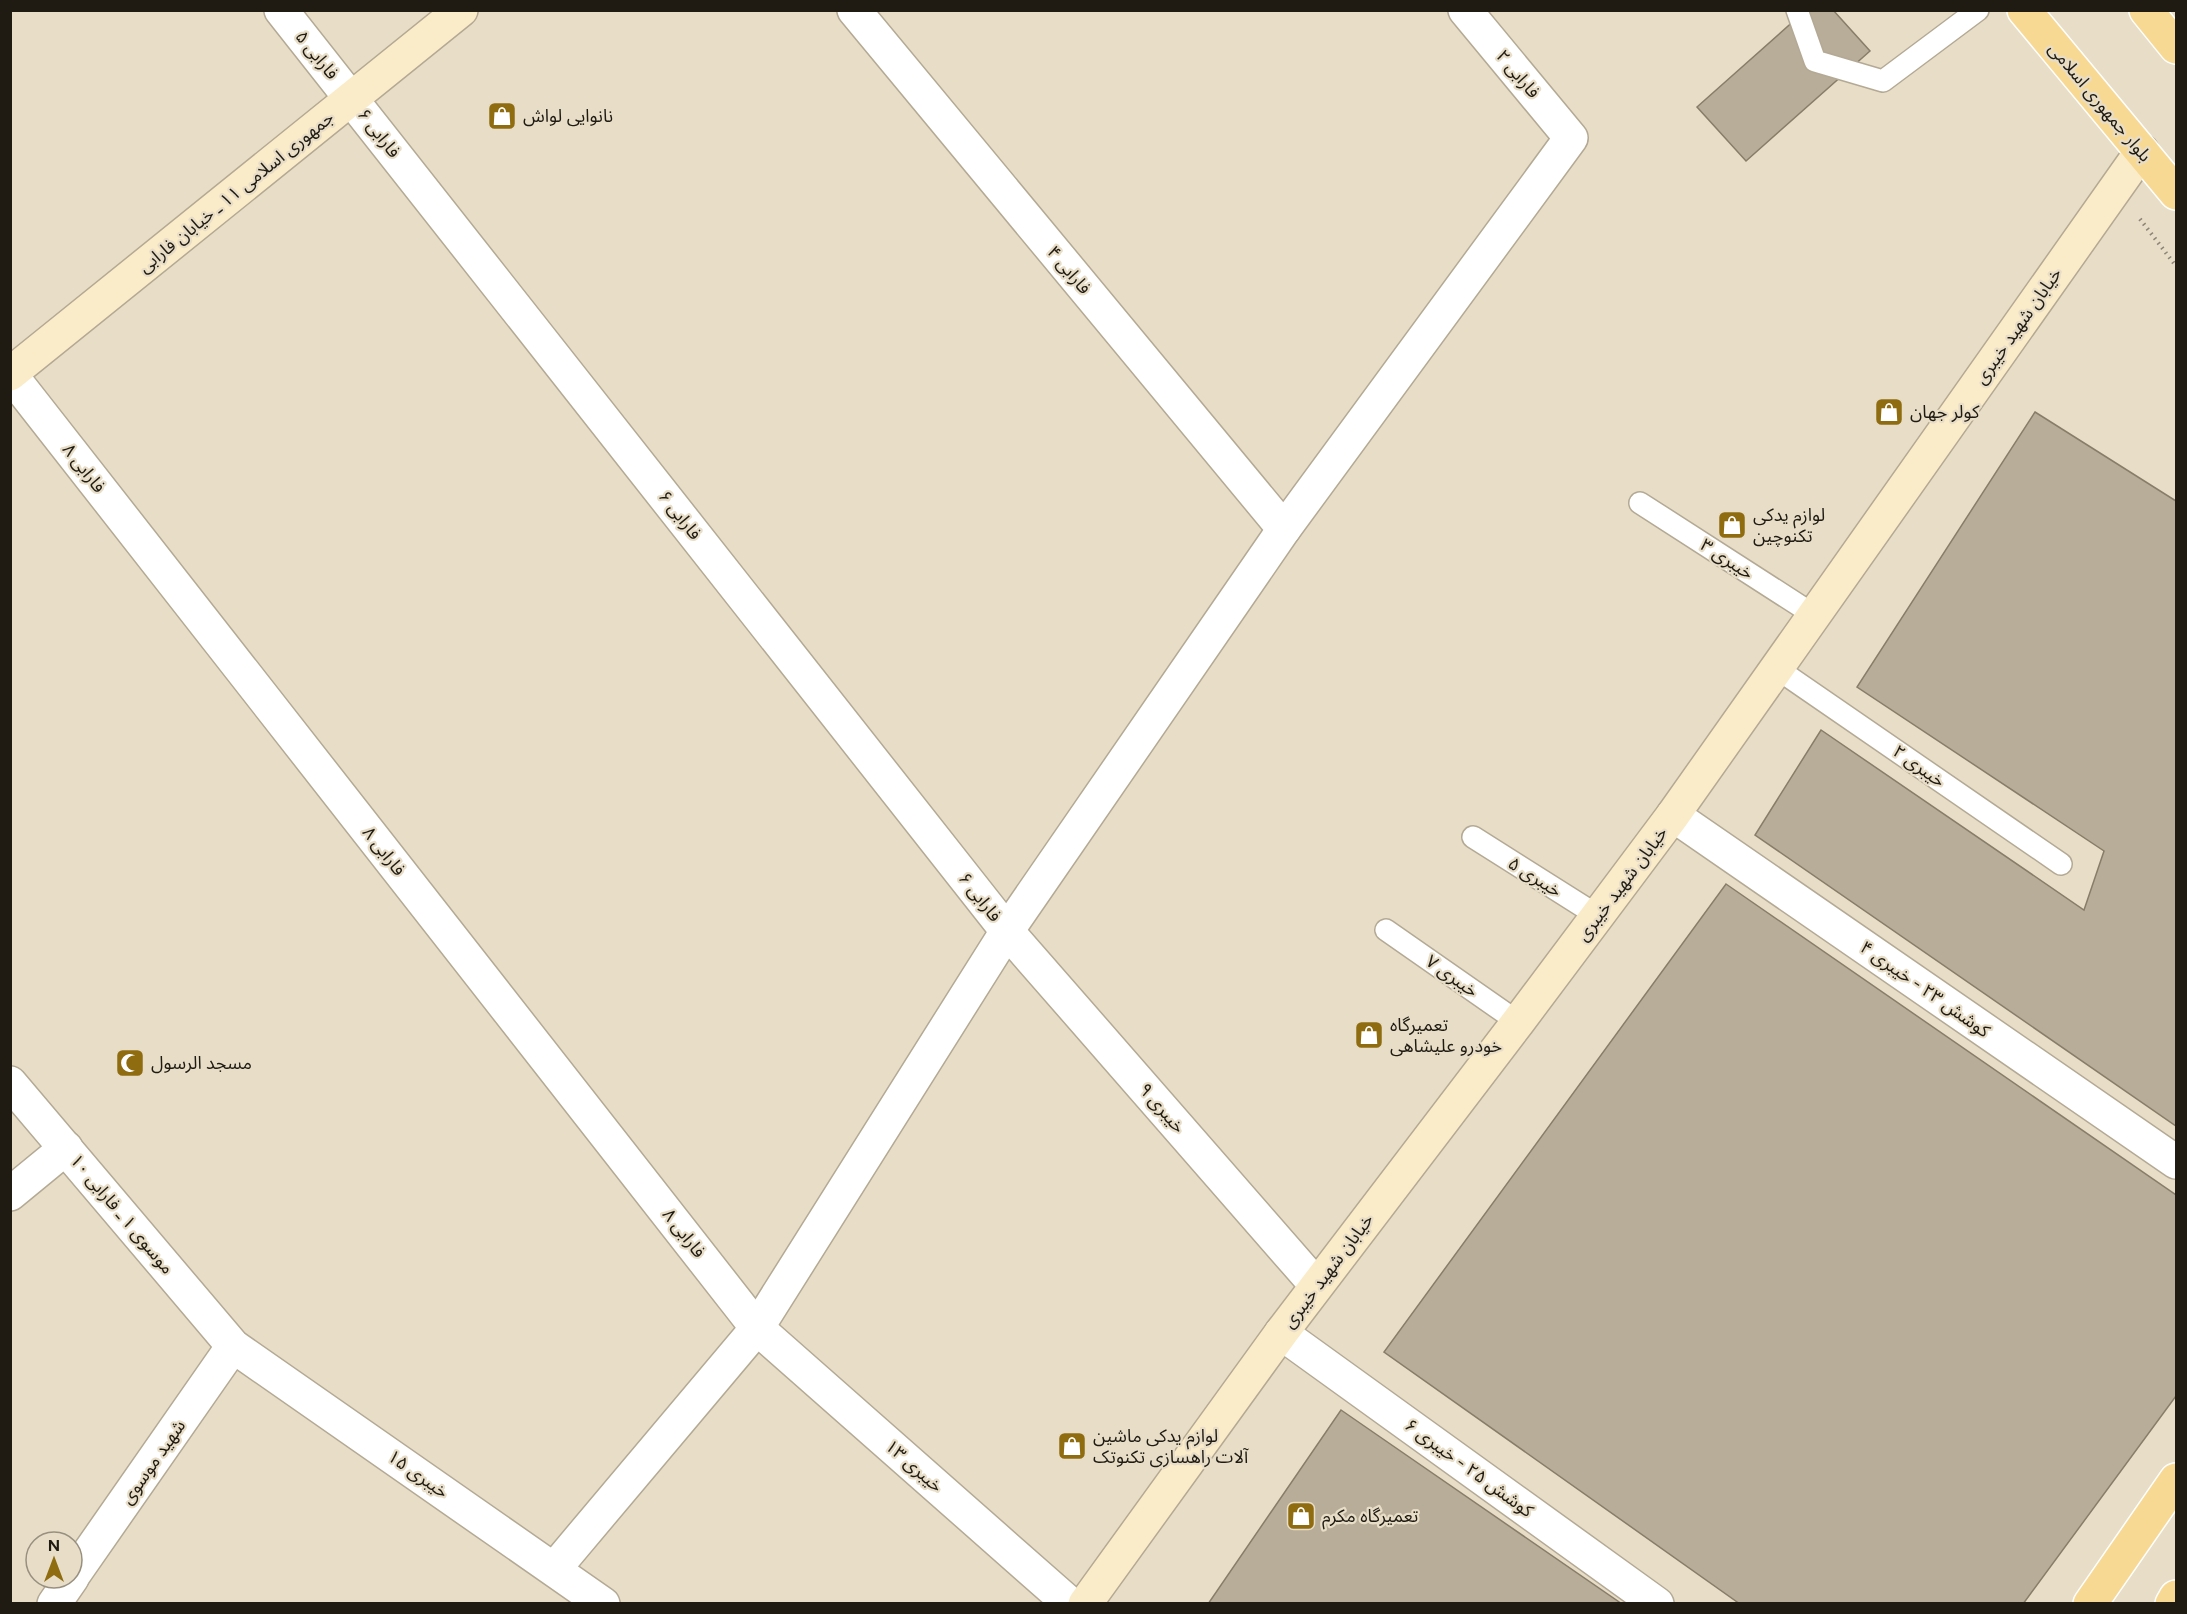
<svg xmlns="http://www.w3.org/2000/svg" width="2187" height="1614" viewBox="0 0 2187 1614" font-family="Figtree,'Noto Sans Arabic',sans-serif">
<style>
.building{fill:#b8ad98;stroke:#887d69;stroke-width:1.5}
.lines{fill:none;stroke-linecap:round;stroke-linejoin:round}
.lane-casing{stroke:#b4a994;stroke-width:24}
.street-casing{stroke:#b4a994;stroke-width:36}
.secondary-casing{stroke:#b4a994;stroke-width:36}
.primary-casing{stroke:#fff;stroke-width:36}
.path{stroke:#8d8576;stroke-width:4;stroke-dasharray:1.5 4.5;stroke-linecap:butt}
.lane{stroke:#fff;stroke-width:21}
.street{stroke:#fff;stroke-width:33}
.secondary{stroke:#fbecc9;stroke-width:33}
.primary{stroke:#f8d994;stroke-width:33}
.labels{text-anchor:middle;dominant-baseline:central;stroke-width:4.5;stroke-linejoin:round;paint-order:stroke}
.street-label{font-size:18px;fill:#1f1b13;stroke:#e8ddc7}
.poi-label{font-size:18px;fill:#1f1b13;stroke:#e8ddc7;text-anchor:start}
</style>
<rect width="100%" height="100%" fill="#e8ddc7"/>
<!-- building -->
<g class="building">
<path d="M1806,10H1833L1870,51L1746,161L1697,107Z"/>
<path d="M2035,412L2176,501V1126L1755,835L1821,730L2084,910L2104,851L1857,687Z"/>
<path d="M1726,884L2176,1195V1396L2023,1604H1740L1384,1352Z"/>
<path d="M1341,1410L1622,1604H1208Z"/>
</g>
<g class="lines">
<!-- lane casing -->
<g class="lane-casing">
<g id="lane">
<path d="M1797,10L1815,61L1883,81L1978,10"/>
<path d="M1640,503L1814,615"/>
<path d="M1776,668L2061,864"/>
<path d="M1473,837L1598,916"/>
<path d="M1386,930L1518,1022"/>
</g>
</g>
<!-- street casing -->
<g class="street-casing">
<g id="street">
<path d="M281,10L1007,931L1316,1285"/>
<path d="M854,10L1284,529"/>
<path d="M10,374L757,1328L1070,1604"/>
<path d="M1673,815L2176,1162"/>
<path d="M10,1083L233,1346L603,1604"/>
<path d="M10,1194L66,1148"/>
<path d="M1281,1333L1657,1604"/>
<path d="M555,1568L757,1328L1007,931L1284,529L1571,138L1465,10"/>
<path d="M72,1577L233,1346"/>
<path d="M54,1604L72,1578"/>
</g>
</g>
<!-- secondary casing -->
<g class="secondary-casing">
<g id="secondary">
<path d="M10,374L461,10"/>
<path d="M1085,1604L1281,1333L1518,1022L1673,815L2142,151"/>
</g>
</g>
<!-- primary casing -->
<g class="primary-casing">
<g id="primary">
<path d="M2024,10L2176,193"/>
<path d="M2146,10L2176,47"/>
<path d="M2090,1604L2176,1480"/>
<path d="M2172,1604L2176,1597"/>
</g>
</g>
<!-- path -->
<path class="path" d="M2140,219L2176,266"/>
<!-- lane -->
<use href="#lane" class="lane"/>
<!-- street -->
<use href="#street" class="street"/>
<!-- secondary -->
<use href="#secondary" class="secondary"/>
<!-- primary -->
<use href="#primary" class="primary"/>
</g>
<!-- icons -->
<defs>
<g id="shop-square" transform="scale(1.5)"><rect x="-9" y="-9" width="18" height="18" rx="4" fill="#8f6c10" stroke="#e8ddc7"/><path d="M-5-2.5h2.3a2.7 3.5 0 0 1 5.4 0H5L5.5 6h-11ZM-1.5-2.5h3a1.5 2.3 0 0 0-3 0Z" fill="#fff"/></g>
<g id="mosque-square" transform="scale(1.5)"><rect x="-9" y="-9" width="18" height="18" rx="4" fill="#8f6c10" stroke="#e8ddc7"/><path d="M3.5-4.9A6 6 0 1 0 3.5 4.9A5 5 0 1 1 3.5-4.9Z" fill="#fff"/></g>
</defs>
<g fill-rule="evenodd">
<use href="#shop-square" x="502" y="116"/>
<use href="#shop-square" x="1889" y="412"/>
<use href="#shop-square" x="1732" y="525"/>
<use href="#shop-square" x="1369" y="1035"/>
<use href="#mosque-square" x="130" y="1063"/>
<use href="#shop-square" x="1072" y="1446"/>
<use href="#shop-square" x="1301" y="1516"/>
</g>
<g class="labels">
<!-- street labels -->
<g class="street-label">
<text transform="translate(317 55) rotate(51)">فارابی ۵</text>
<text transform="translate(1518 74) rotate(50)">فارابی ۲</text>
<text transform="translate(2100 102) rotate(50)">بلوار جمهوری اسلامی</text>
<text transform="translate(379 133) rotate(52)">فارابی ۶</text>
<text transform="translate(236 192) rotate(-39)">جمهوری اسلامی ۱۱ ـ خیابان فارابی</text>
<text transform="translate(1069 270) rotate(50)">فارابی ۴</text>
<text transform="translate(2018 326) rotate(-55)">خیابان شهید خیبری</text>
<text transform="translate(84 468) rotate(52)">فارابی ۸</text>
<text transform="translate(680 515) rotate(52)">فارابی ۶</text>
<text transform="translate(1727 559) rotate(33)">خیبری ۳</text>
<text transform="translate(1919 766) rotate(35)">خیبری ۲</text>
<text transform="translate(384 851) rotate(52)">فارابی ۸</text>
<text transform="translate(1535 877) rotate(32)">خیبری ۵</text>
<text transform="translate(1622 884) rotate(-53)">خیابان شهید خیبری</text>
<text transform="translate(980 897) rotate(52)">فارابی ۶</text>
<text transform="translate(1452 976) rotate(35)">خیبری ۷</text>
<text transform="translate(1925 989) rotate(35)">کوشش ۲۳ - خیبری ۴</text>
<text transform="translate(1162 1108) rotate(49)">خیبری ۹</text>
<text transform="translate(122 1214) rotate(50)">موسوی ۱ ـ فارابی ۱۰</text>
<text transform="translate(684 1233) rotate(52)">فارابی ۸</text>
<text transform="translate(1328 1271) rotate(-53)">خیابان شهید خیبری</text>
<text transform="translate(153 1462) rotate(-55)">شهید موسوی</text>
<text transform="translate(914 1466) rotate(41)">خیبری ۱۳</text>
<text transform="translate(1469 1468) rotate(36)">کوشش ۲۵ - خیبری ۶</text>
<text transform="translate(418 1474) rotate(35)">خیبری ۱۵</text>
</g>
<!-- poi labels -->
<g class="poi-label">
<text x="523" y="116">نانوایی لواش</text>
<text x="1910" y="412">کولر جهان</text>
<text x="1753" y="515">لوازم یدکی<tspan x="1753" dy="21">تکنوچین</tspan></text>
<text x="1390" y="1025">تعمیرگاه<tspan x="1390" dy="21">خودرو علیشاهی</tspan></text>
<text x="151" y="1063">مسجد الرسول</text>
<text x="1093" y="1436">لوازم یدکی ماشین<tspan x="1093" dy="21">آلات راهسازی تکنوتک</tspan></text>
<text x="1322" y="1516">تعمیرگاه مکرم</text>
</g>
</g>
<!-- border -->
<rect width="2187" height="1614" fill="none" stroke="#1f1b13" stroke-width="24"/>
<!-- north arrow -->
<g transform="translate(54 1560)"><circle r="28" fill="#e8ddc7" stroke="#988f7f" stroke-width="1.5"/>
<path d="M0-4.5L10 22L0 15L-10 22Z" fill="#8f6c10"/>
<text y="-9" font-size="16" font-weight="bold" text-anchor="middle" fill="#1f1b13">N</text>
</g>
</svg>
